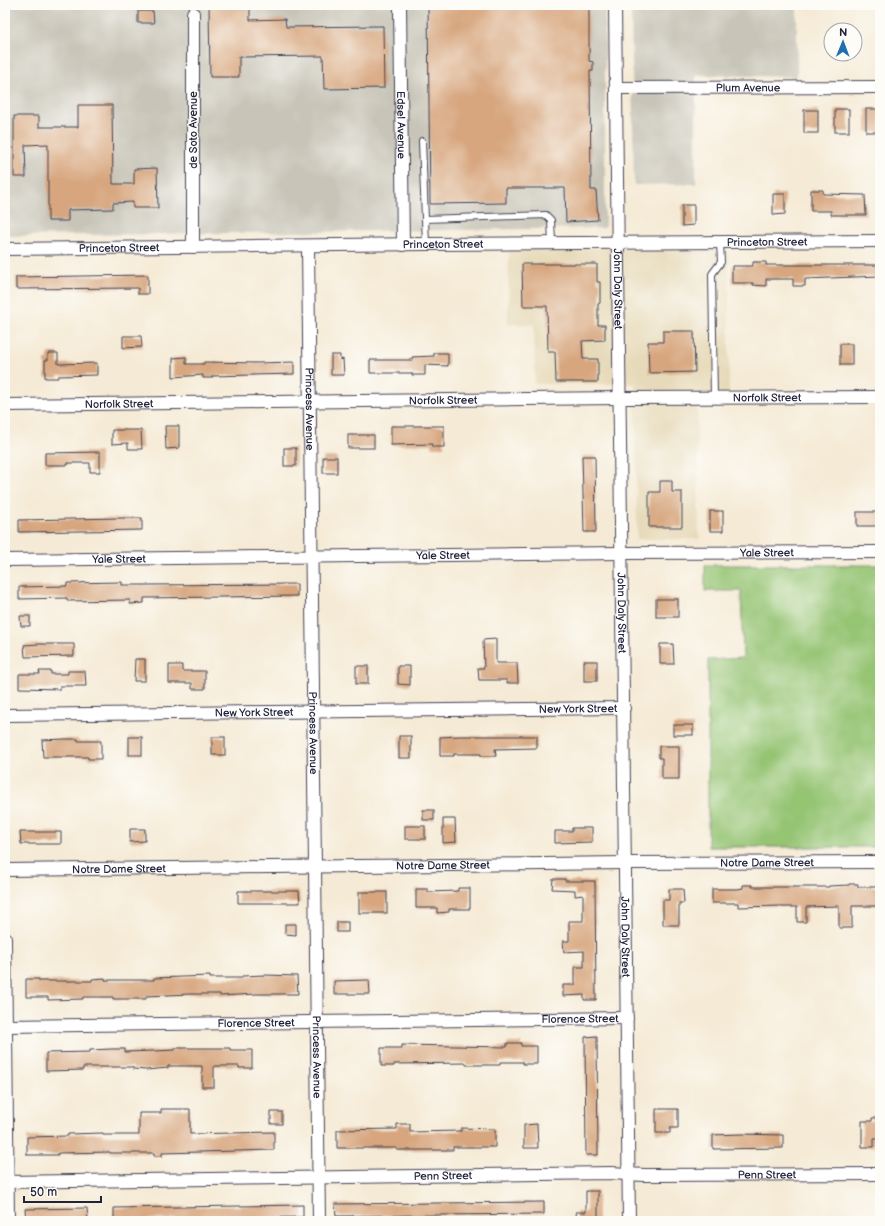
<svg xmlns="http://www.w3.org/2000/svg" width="885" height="1226" viewBox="0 0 885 1226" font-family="'Balsamiq Sans',sans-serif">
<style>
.built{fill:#e7daba}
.industrial{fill:#c8c4b8}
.green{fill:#95c473;stroke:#5c7357}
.building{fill:#d7a67e}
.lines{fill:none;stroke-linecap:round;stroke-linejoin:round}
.lane-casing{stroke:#424052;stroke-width:8}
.street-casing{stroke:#424052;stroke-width:14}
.lane{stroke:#fff;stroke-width:6}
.street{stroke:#fff;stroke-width:12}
.labels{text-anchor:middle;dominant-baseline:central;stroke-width:3;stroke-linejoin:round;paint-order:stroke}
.street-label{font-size:11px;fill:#22223b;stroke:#fdfcf7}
</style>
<rect width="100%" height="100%" fill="#fdfcf7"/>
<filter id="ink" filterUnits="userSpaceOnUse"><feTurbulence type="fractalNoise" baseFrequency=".025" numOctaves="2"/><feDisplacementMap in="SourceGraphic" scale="8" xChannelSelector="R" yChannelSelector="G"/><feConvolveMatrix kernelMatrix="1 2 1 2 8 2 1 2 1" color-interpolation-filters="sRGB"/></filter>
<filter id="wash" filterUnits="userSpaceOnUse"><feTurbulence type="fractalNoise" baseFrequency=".012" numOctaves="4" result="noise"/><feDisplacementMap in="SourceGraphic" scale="16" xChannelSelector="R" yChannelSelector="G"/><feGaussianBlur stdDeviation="0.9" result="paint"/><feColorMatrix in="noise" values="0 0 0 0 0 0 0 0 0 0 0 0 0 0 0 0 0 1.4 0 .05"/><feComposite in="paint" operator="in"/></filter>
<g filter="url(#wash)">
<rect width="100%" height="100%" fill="#f5ead5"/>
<!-- built -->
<path class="built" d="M726,247L729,253V406L697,405L699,539H637L635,384H535L534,325L508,324L509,248Z"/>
<!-- industrial -->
<g class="industrial">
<path d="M5,5H605V228L5,236Z"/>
<path d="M631,5H797V77L696,75V184L634,185Z"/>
</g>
<!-- green -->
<path class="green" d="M705,565H880V847H708V660L743,658L741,591H705Z"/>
<g id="blocks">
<!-- building -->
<g class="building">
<path d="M250,5V20L285,19L286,27L383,26L384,88L324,89L323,56L239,57V77H210L209,6Z"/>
<path d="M428,5H589V61L593,62V71H590L591,190H596L598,220L566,222L565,188H506V203L430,204Z"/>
<path d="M138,11H153L154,23H138Z"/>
<path d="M78,105H112L113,184H134V169L157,168L158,208H133V202L113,203V209L68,210V221H48V144L25,145L26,177H14V116H39V127H78Z"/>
<rect x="835" y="109" width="14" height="23"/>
<rect x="866" y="109" width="14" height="23"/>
<rect x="804" y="110" width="14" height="23"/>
<path d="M811,190H823V194L865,195L866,215H831V211H811Z"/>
<path d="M773,194H785V214L773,215Z"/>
<path d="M682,205H694V225L682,226Z"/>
<path d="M753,262H766V265H880V276L805,279V286H793V279H766V286L753,285V283H732V266H753Z"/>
<path d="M522,264H597V282H600V303L598,304V325H605V340L582,341L583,359H598V382H556L555,352H548L547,306H523Z"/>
<path d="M148,275V294H138V288L16,289V277Z"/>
<path d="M663,331H694L695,372L649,373L648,342H663Z"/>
<path d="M123,336H141L142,347L123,348Z"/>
<rect x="840" y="344" width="12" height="21"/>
<path d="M48,353H58V364L97,363V375L58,376V378H45V360H48Z"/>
<path d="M434,353H448V366L425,365V375H412V373H370V360H412V357L434,356Z"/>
<path d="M331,355H340V360L343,359L344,375H331Z"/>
<path d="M186,357V364H204V362L257,363L294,362V374L212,376V378H203V375L173,377V358Z"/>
<path d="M165,426H179V448L166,449Z"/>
<path d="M391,426H444V447H432V444L391,445Z"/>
<path d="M112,430H141L142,449H128V443L112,444Z"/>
<rect x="348" y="435" width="26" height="13"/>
<rect x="284" y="448" width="12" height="18"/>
<path d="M100,452V472H90V463H68V465H45V453Z"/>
<path d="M582,456H595L596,532H584Z"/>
<rect x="323" y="457" width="14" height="16"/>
<path d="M660,481H672V492H682V527H649V492H660Z"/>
<rect x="710" y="511" width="13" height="20"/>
<rect x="857" y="512" width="23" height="14"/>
<path d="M120,518H142V530L19,532V520Z"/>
<path d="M122,582V585H144L297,584V596L144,598V603L130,604V600L67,601V598L19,599V587L67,586V583Z"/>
<rect x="656" y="599" width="22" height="18"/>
<path d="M20,616H30V626H21Z"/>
<path d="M496,639V663H517L518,683H507V680H479L478,668H484L483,640Z"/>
<path d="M39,644H74V656L25,657L24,645Z"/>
<path d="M660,644H673L674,664H660Z"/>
<path d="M135,659H145V681H134Z"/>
<rect x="584" y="661" width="13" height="20"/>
<path d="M169,665H182V671H205V689H192V683H169Z"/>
<rect x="356" y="666" width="12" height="18"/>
<path d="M398,666H410V685L398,684Z"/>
<path d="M39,671H51V674H68V671H85L86,686H60V689L19,688V674H40Z"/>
<rect x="673" y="725" width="20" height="10"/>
<rect x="399" y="736" width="12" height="22"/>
<path d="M459,736H537V748L495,749L496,756H481V754H454V756H440V737Z"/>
<rect x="129" y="737" width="13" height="18"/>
<rect x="212" y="737" width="13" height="18"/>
<path d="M65,739H78V741H101V759H88V757H43L42,740Z"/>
<path d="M659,746H679V779H662V758H659Z"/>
<rect x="423" y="810" width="11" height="10"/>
<path d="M443,819H455L456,842L443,843Z"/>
<rect x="405" y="826" width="20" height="13"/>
<path d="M572,828H592V842L555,843V831H572Z"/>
<path d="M130,829H145V841L130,842Z"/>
<path d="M20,832H61V844H21Z"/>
<path d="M553,879H565V881H595L596,1000H584V995L563,996V985H575V967H584V951L564,952L563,941H569V921H583V895L575,896V890L552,889Z"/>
<path d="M849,884H858V887H879V906H852V928H839V906L806,907V922H797V907H781V906L738,907V903H712V889H738L743,888V885H752V887H829V886L849,885Z"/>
<path d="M458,888H470V909H449V912L437,913V908H416V889H428V892L458,891Z"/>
<path d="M669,889H683L684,903H679V925H663V900H669Z"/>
<path d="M238,891H299L300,903H238Z"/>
<rect x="359" y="892" width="28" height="21"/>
<rect x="337" y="922" width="11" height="10"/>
<path d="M285,924H296V935L285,934Z"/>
<path d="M265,975L297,976L298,994H256L220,996V994H190L146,996V999H113V997H83V999L48,1000V997H26V979H39V981H92V979L105,978V980H154V978L210,976V978H242V976Z"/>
<path d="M369,980L370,994H334V981Z"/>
<path d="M597,1036L598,1155H586L585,1037Z"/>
<path d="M507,1043H521V1046H537V1064H523V1062H500V1065H466V1063L394,1064V1066H381V1048H402V1045L507,1047Z"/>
<path d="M175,1048H230V1050H252V1068H239V1066H214V1087H202V1066H168V1068L146,1070L133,1069V1067H83V1070L46,1071V1053L90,1052V1050L112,1049H125V1052L154,1051L175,1050Z"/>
<path d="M161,1109H190V1134L274,1132V1150L162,1153V1156H154V1153H110V1152L58,1153V1155H27V1137L68,1136V1134L103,1133V1135H139V1113H161Z"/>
<path d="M656,1109H678V1128H670V1133H656Z"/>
<rect x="271" y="1112" width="11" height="12"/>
<path d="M872,1118H880V1139H874V1147H862V1121H872Z"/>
<path d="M397,1124H410V1132L461,1131V1128L495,1129V1147H453V1150H397V1148H337V1130L397,1129Z"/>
<path d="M537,1124L538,1148H524V1125Z"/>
<path d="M741,1134L783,1135V1148L713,1149V1135Z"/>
<path d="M586,1191H598V1221H577L576,1212H586Z"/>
<path d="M544,1202V1214L336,1216L335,1204Z"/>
<path d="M303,1205V1217L114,1220V1208Z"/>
<path d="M87,1208L88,1220L26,1221L25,1209Z"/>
</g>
</g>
</g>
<g filter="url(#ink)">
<use href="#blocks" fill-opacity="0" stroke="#424052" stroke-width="1"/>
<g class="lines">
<!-- lane casing -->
<g class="lane-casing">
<g id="lane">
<path d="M422,141L425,219"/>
<path d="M426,244L425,219L546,215L551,220L552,243"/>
<path d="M714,397L712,274L721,262L720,242"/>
</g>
</g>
<!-- street casing -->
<g class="street-casing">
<g id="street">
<path id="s1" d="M400,5L403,245"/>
<path id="s2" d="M615,5L629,1221"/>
<path id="s3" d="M616,88L880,87"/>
<path id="s4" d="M308,246L319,1221"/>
<path d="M193,247V13"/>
<path id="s5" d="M5,249L426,244L880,241"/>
<path id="s6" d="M5,405L620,398L880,397"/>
<path id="s7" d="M5,560L622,553L880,552"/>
<path id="s8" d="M5,715L624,708"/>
<path id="s9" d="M5,870L625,863L880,862"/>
<path d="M5,938L8,1221"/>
<path id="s10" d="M5,1026L627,1018"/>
<path id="s11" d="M5,1182L611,1173L644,1175L880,1174"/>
</g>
</g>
<!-- lane -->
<use href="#lane" class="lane"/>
<!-- street -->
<use href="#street" class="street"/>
</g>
</g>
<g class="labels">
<!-- street labels -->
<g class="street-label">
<text stroke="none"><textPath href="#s3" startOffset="132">Plum Avenue</textPath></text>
<text stroke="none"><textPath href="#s1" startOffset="120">Edsel Avenue</textPath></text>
<text transform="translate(193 130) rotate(-90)">de Soto Avenue</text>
<text stroke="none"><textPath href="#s5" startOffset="762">Princeton Street</textPath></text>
<text stroke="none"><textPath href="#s5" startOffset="438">Princeton Street</textPath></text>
<text stroke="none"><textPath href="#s5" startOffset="114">Princeton Street</textPath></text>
<text stroke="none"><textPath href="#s2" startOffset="284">John Daly Street</textPath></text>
<text stroke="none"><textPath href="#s6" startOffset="762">Norfolk Street</textPath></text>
<text stroke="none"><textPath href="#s6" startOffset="438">Norfolk Street</textPath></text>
<text stroke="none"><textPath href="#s6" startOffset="114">Norfolk Street</textPath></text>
<text stroke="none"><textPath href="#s4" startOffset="163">Princess Avenue</textPath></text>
<text stroke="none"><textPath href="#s7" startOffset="762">Yale Street</textPath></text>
<text stroke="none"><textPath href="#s7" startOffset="438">Yale Street</textPath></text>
<text stroke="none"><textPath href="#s7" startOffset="114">Yale Street</textPath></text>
<text stroke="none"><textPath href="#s2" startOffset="608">John Daly Street</textPath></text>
<text stroke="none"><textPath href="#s8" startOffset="573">New York Street</textPath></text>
<text stroke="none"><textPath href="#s8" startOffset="249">New York Street</textPath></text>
<text stroke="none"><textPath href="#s4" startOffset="487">Princess Avenue</textPath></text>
<text stroke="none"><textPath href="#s9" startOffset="762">Notre Dame Street</textPath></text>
<text stroke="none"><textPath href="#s9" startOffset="438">Notre Dame Street</textPath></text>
<text stroke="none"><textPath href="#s9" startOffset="114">Notre Dame Street</textPath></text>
<text stroke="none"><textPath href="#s2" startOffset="932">John Daly Street</textPath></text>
<text stroke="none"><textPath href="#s10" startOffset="575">Florence Street</textPath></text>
<text stroke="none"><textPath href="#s10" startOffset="251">Florence Street</textPath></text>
<text stroke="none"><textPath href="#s4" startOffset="811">Princess Avenue</textPath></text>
<text stroke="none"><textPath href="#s11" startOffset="762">Penn Street</textPath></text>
<text stroke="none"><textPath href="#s11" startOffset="438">Penn Street</textPath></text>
</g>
</g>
<!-- margin -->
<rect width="885" height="1226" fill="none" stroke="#fdfcf7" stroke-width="20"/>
<!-- north arrow -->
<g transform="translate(843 42) rotate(1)"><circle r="19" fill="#fdfcf7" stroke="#a5a5ac"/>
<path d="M0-3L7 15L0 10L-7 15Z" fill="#1f6fb2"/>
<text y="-6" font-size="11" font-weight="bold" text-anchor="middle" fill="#22223b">N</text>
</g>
<!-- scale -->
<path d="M24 1196v6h77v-6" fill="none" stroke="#22223b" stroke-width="2"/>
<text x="30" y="1196" font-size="12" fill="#22223b" stroke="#fdfcf7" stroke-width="3" paint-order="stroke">50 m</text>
</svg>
